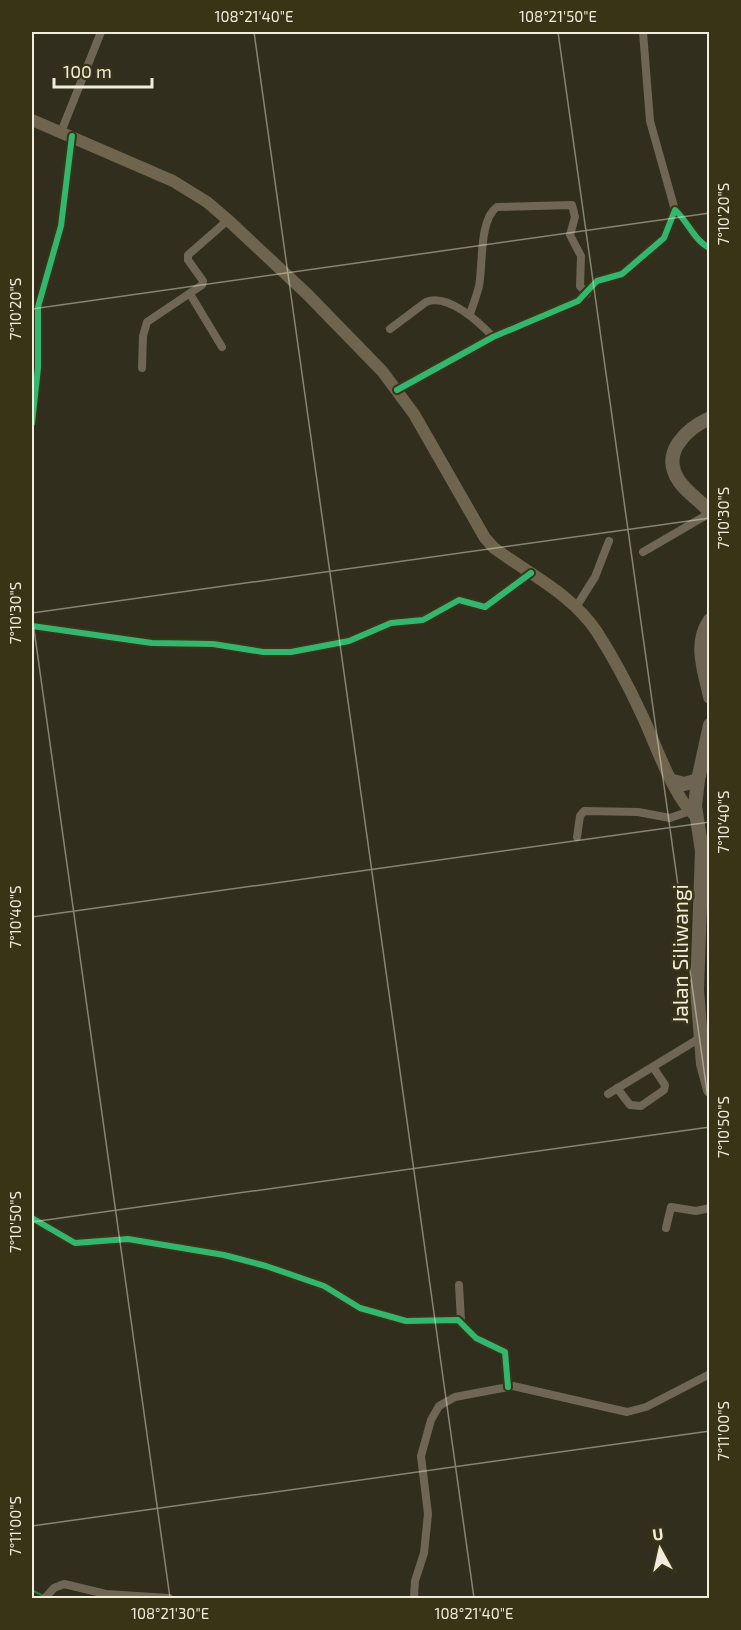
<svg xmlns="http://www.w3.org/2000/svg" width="741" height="1630" viewBox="0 0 741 1630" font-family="'Exo 2',sans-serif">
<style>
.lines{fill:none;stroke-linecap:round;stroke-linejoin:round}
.stream{stroke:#37723a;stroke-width:2}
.minor{stroke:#706655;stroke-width:8}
.primary{stroke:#6f644e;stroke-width:12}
.trunk{stroke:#6e6452;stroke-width:14}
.cycleway-casing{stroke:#393416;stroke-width:10}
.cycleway{stroke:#33b770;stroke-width:6}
.ticks{fill:none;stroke:#f0eddc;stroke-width:1.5;stroke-opacity:0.45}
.labels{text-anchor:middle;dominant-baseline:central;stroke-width:5;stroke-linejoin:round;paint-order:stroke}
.street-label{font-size:21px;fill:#f0eddc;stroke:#393416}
.neatline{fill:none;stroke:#f0eddc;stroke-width:2}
.ticks-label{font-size:15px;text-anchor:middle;fill:#f0eddc}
</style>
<rect width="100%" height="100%" fill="#312e1e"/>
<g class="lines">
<!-- stream -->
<path class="stream" d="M32,1590L45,1597"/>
<!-- minor -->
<g class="minor">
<path d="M643,32L650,121L675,210"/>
<path d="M61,132L101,32"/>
<path d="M190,294L222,347"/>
<path d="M470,314C473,305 477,295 479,286C483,266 479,219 497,207L572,205L575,217L570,235L581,256L580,286L587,294"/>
<path d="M390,329L426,302C448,293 479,322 493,337"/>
<path d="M142,368L143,336L147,322L202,285L203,281L188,260V255L228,220"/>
<path d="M397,390L493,337L578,301L597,281L622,274L664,238L675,210C687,220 695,242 710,248"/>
<path d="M32,423L38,368V307L61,226L72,136"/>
<path d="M643,552L710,513"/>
<path d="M576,607L595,577L609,541"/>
<path d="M32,626L152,643L213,644L263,652H291L349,641L391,623L423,620L459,600L485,607L531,573"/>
<path d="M577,837L580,816L584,811L638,812L670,818L690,811"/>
<path d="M617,1088L630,1105L641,1106L664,1090L665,1085L653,1067"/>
<path d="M608,1094L700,1038"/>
<path d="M32,1218L75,1243L128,1239L224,1255L266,1266L324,1286L360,1308L406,1321L458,1320L476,1338L505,1352L508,1387"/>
<path d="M666,1228L671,1207L696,1211L710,1208"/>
<path d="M459,1285L461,1321"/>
<path d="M45,1598L54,1588L64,1584L106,1594L169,1598"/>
<path d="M414,1598L415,1581L424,1553L428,1514L421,1456L431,1420L439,1406L455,1397L513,1386L627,1412L646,1407L710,1374"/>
</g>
<!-- primary -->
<path class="primary" d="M32,120L173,181L207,202L228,220L307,294L382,371L414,414L485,538L494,548C529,574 572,594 597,632C613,657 628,685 641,713C654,739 674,801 697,817"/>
<!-- trunk -->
<g class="trunk">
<path d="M710,418C686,429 660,453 679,481C687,493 701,501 710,512"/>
<path d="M710,620C693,644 705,671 710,697"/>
<path d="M710,725L698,780L695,806L702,851L697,990L703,1064L710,1090"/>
<path d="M673,781L684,784L698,780"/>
</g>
<!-- cycleway casing -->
<g class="cycleway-casing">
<g id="cycleway">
<path d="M397,390L493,337L578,301L597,281L622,274L664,238L675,210C687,220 695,242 710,248"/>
<path d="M32,423L38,368V307L61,226L72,136"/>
<path d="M32,626L152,643L213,644L263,652H291L349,641L391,623L423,620L459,600L485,607L531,573"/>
<path d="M32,1218L75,1243L128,1239L224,1255L266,1266L324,1286L360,1308L406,1321L458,1320L476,1338L505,1352L508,1387"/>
</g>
</g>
<!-- cycleway -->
<use href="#cycleway" class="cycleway"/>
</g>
<!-- ticks -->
<path class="ticks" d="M254,32L474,1598M558,32L710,1113M32,309L710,213M32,613L710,518M32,615L170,1598M32,917L710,822M32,1222L710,1127M32,1526L710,1431"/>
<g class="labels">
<!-- street labels -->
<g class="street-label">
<text transform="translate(679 954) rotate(-90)">Jalan Siliwangi</text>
</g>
</g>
<!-- border -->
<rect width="741" height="1630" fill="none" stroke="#393416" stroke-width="66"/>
<!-- north arrow -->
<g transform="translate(660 1549) rotate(352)" stroke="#393416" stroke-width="4.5" paint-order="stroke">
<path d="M0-4.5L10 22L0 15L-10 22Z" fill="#f0eddc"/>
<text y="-9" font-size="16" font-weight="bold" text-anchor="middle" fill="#f0eddc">U</text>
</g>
<!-- scale -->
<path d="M54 78v9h98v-9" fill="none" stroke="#f0eddc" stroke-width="3"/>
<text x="63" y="78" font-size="18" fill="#f0eddc" stroke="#393416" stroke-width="4.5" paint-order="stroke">100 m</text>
<rect x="33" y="33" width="675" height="1564" class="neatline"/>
<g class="ticks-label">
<text x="254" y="22">108°21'40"E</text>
<text x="558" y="22">108°21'50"E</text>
<text transform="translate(724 214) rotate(-90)" y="5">7°10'20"S</text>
<text transform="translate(16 309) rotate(-90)" y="5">7°10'20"S</text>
<text transform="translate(724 518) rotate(-90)" y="5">7°10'30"S</text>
<text transform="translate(16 613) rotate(-90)" y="5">7°10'30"S</text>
<text transform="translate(724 822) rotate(-90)" y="5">7°10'40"S</text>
<text transform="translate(16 917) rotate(-90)" y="5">7°10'40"S</text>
<text transform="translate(724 1127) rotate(-90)" y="5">7°10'50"S</text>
<text transform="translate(16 1222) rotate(-90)" y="5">7°10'50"S</text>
<text transform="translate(724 1431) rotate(-90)" y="5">7°11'00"S</text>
<text transform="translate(16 1526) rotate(-90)" y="5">7°11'00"S</text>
<text x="170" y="1619">108°21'30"E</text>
<text x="474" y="1619">108°21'40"E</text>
</g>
</svg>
